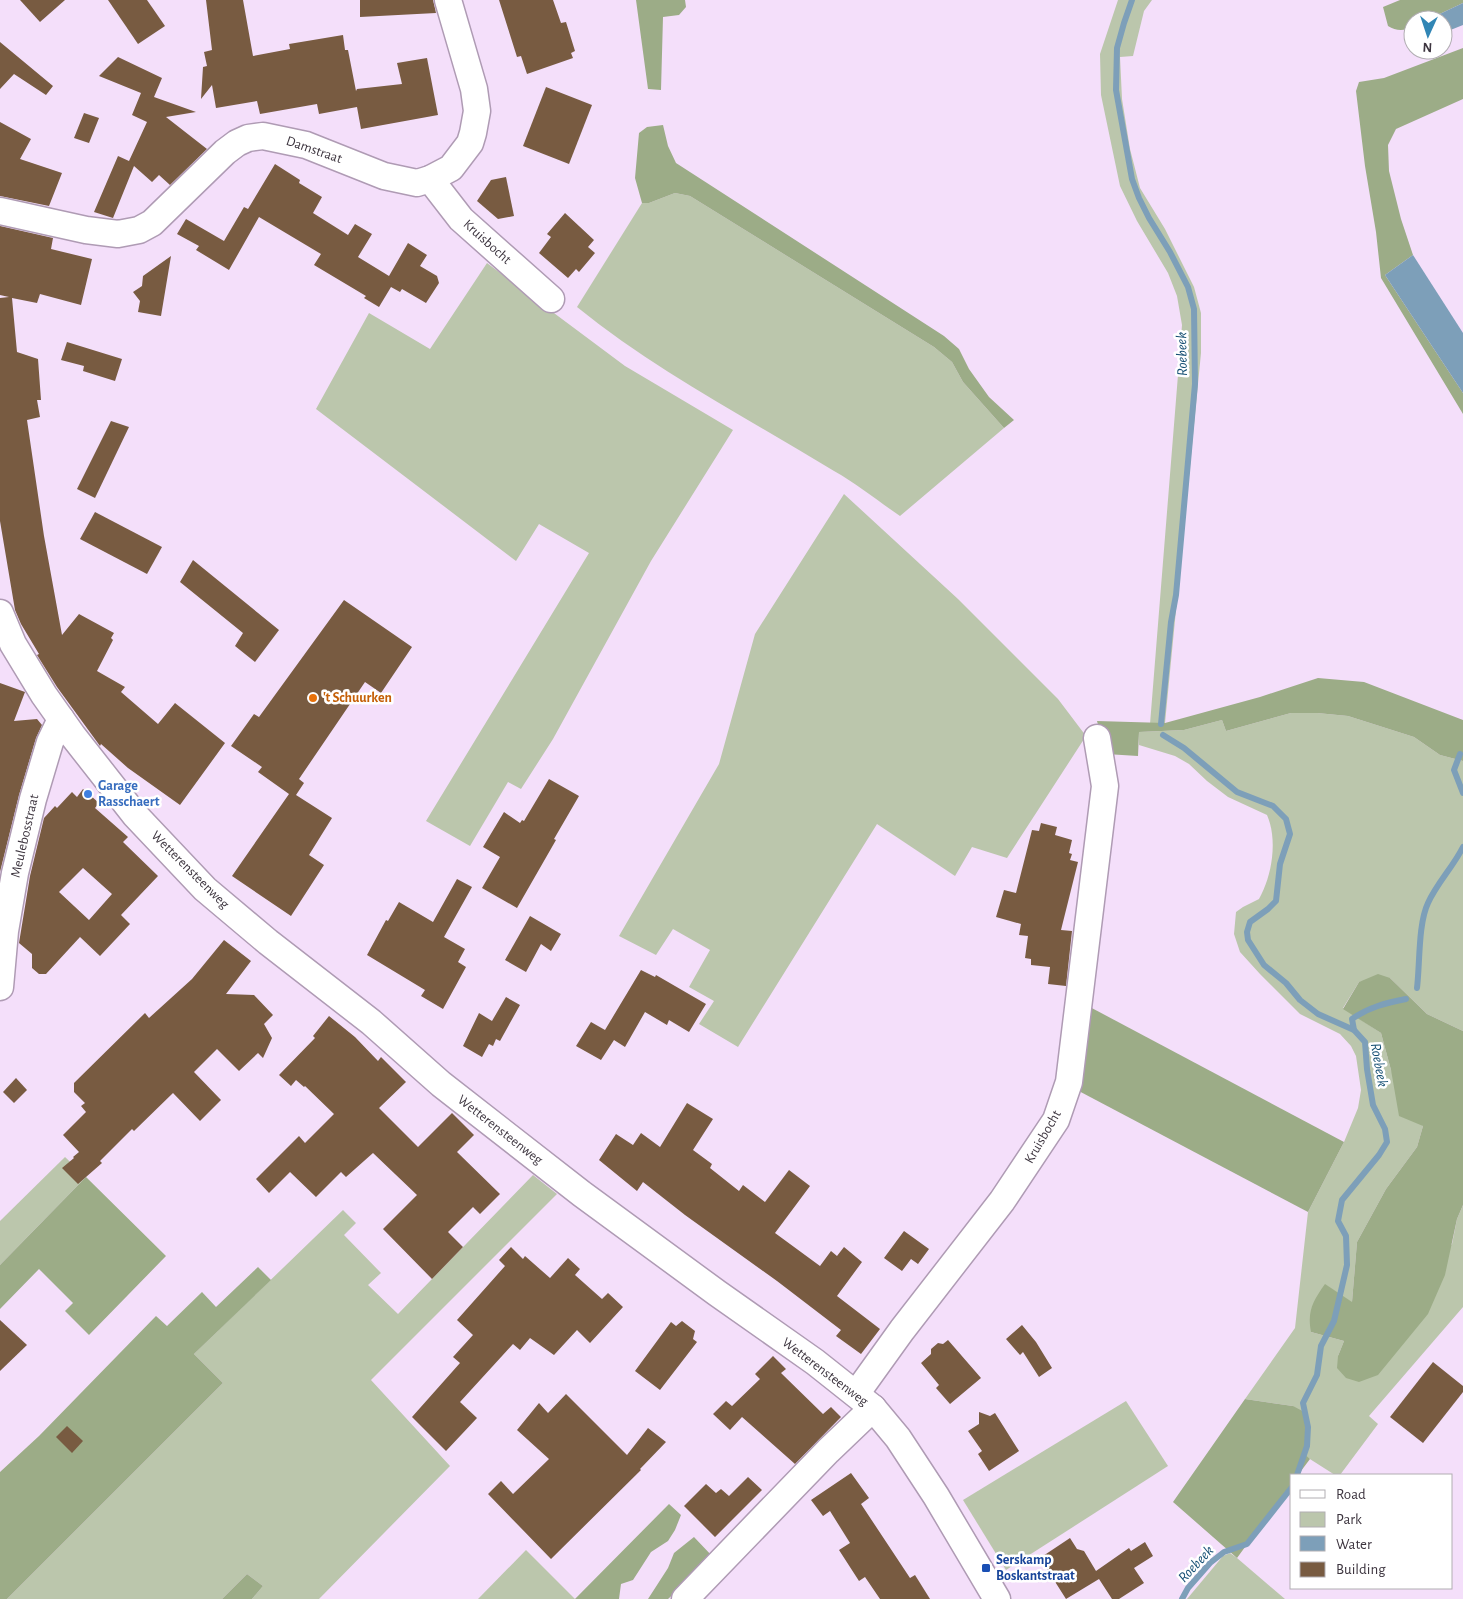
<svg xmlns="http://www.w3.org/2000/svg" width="1463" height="1599" viewBox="0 0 1463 1599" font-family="'Alegreya Sans',sans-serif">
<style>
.green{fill:#bbc6ac}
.forest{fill:#9cac87}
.water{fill:#7d9fb9}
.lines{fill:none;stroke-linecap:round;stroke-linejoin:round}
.stream{stroke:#7d9fb9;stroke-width:6}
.building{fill:#785b41;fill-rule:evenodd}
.minor-casing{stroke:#af9bb4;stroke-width:29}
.minor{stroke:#fff;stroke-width:26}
.food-dot{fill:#e8710a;stroke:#fff;stroke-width:2}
.shop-dot{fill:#3f7fe0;stroke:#fff;stroke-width:2}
.transit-dot{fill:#1a4fb4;stroke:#fff;stroke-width:2}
.labels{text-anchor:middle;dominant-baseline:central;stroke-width:5;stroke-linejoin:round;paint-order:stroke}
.street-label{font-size:14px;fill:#3d353f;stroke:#fff}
.food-label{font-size:14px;font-weight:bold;fill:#c56008;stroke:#fff;text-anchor:start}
.shop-label{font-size:14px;font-weight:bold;fill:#366cbe;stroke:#fff;text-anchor:start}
.transit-label{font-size:14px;font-weight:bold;fill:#164399;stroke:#fff;text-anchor:start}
.water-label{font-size:15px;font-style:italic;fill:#144e73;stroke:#fff}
</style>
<rect width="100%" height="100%" fill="#f4dffa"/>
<!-- green -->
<g class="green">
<path d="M1118,0H1152L1144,11L1133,56L1120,57L1122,99L1130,149L1140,188L1165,229L1194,287L1201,313V353L1165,723L1150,724L1182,325L1177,296L1168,273L1137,221L1120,186L1101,95L1100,54Z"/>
<path d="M675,193L690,196L934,347L952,362L963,382L1004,428L900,516C878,501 857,484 834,471C747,418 656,371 577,307L642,203H649Z"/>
<path d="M487,263L625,366L733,430L651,561L553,739L521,789L508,782L470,846L426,821L589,553L539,524L516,561L316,409L369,313L430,349Z"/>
<path d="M844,494L958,599L1058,699L1086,736L1007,858L972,847L955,876L877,824L738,1047L699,1024L714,1001L689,987L710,950L673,929L656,955L619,936L719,764L755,634Z"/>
<path d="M1291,713H1317L1348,716L1414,737L1440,755L1463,761V1031L1427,1014L1390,978L1359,982L1343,1008L1381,1033L1391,1070L1423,1126L1417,1147L1386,1189L1357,1242L1352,1302L1311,1332L1344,1341L1338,1356L1452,1244L1457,1219L1463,1205V1307L1369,1416L1378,1424L1340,1475H1335L1302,1454L1305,1445L1293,1406L1245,1399L1295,1328L1308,1212L1344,1142L1358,1108L1361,1090L1356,1056L1351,1046L1340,1034L1300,1014L1260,974L1240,952L1234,934L1236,912L1243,907L1259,899C1272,876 1278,840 1267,815L1228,797L1207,781L1189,764L1175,756L1139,745V732L1184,730L1222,720L1226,731Z"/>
<path d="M65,1157L86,1177L0,1265V1221Z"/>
<path d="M533,1175L557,1194L371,1380L450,1466L319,1599H252L263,1586L247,1574L222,1599H7L223,1383L194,1354L343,1210L356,1223L344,1235L381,1273L368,1285L398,1314Z"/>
<path d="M1126,1401L1168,1466L1006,1570L963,1500Z"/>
<path d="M526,1550L575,1599H478Z"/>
<path d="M1230,1553L1237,1558L1285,1599H1187L1223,1556Z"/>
</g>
<!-- forest -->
<g class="forest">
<path d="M636,0H685L686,7L679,15L663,17L661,90L648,89Z"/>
<path d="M1400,0H1463V3L1427,20H1413V27C1404,31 1396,31 1388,26L1383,7Z"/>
<path d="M1463,48V99L1396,129L1388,145L1389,171L1401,219L1413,255L1385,275L1463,393V414L1381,278L1376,232L1365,166L1356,91L1359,82L1384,78Z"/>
<path d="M663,125L668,146L676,163L944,336L959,349L969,369L989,397L1014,420L1004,428L963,382L952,362L934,347L690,196L675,193L649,203H642L635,178L639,133L647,127Z"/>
<path d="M1318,678L1364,682L1463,720V761L1440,755L1414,737L1348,716L1317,713H1291L1226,731L1222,720L1184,730L1139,732L1138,756L1106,754L1097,721L1165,723L1260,697Z"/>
<path d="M1378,974L1390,978L1427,1014L1463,1031V1205L1457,1219L1445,1275L1428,1314L1378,1375L1359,1382L1346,1378L1337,1368L1338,1356L1344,1341L1311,1332C1307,1311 1313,1301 1325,1284L1352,1302L1357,1242L1386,1189L1417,1147L1423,1126L1399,1116L1391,1070L1381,1033L1343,1009L1359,982Z"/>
<path d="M1088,1006L1344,1142L1308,1212L1075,1089Z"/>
<path d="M86,1177L166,1256L89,1335L65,1311L73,1303L39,1269L0,1309V1265Z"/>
<path d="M258,1267L271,1280L194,1354L223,1383L7,1599H0V1472L39,1436L156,1316L167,1326L202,1292L216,1307Z"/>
<path d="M1245,1399L1293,1406L1308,1414L1305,1445L1303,1453L1310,1459L1298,1475H1292V1483L1237,1558L1173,1502Z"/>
<path d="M669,1504L681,1515L675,1530L668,1541L651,1552L633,1580L621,1584L619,1599H575Z"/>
<path d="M694,1537L713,1557L668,1599H648L668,1568L674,1553Z"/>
<path d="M247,1574L263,1586L252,1599H222Z"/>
</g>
<!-- water -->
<g class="water">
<path d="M1463,3V25L1443,33V20H1427Z"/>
<path d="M1413,255L1463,333V393L1385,275Z"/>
</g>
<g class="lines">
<!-- stream -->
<g class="stream">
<path d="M1132,0L1124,23L1117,48L1116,90L1132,179L1139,198L1149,218L1170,252L1188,287L1194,309L1195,384L1176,595L1171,622L1161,724"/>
<path d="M1163,735L1184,748L1237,792L1273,806L1286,819L1290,834L1280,864L1276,901L1268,909L1250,922L1247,932L1248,940L1264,965L1286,983L1300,1000L1318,1014L1354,1030L1365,1042L1367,1069L1373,1105L1385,1129L1387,1142L1379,1155L1342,1200L1338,1221L1346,1236L1347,1265L1334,1321L1321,1346L1317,1375L1303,1403L1308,1427L1307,1446L1297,1475"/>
<path d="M1460,754L1454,770L1463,793"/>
<path d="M1417,988C1420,964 1418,924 1428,903C1437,883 1453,867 1463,847"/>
<path d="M1354,1030L1352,1019C1369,1007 1386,1003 1406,999"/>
<path d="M1182,1599L1188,1588L1210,1563L1224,1552L1247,1544L1292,1487"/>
</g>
</g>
<!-- building -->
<g class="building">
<path d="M20,0H65L40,22Z"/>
<path d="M108,0H147L165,26L138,44Z"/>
<path d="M206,0H243L253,56L290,49L289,44L343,35L345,50H348L356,91L357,89L402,84L397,63L427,58L438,115L361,129L357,107L319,114L317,104L260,114L257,101L216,108L212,85L201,99L203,67L207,66L204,52L212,50Z"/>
<path d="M360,0H433L436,13L360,17Z"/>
<path d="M499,0H553L561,23L566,22L575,51L571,53L573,58L527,74L521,56L517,57Z"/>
<path d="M0,42L53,86L46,95L14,74L0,89Z"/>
<path d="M118,57L162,78L154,97L196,112L166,117L207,149L170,185L159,175L152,182L134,166L113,218L94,212L118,156L129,161L147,122L132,115L141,93L99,76Z"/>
<path d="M546,87L592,105L569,164L523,146Z"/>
<path d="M84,113L99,118L89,143L74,138Z"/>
<path d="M0,122L31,139L20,159L62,173L49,206L0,196Z"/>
<path d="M275,164L300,180L299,183L322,197L313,213L348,235L355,224L372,234L358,257L389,276L408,243L427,255L420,266L437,276L439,283L426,303L402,289L400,292L391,287L379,307L364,298L366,296L314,265L321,254L259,217L229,270L196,250L199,246L177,234L186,219L224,241L244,207L248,209Z"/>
<path d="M506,177L514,216L498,219L477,201L491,180Z"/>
<path d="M565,213L594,240L588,247L595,253L579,272L576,269L568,278L539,253L551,237L547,234Z"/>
<path d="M0,226L53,238L51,249L92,259L81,305L40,294L37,303L12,298L17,352L38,359L41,400H37L40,417L27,420L44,536L62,635L79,614L114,633L111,638L113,640L97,671L125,687L121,692L158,724L175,703L225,743L180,805L128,768L101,744L100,746L57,687L37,655L39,654L21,624L15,610L0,521V298L9,297L0,295Z"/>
<path d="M171,256L161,316L138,312L140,301L133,292L142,286L143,276Z"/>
<path d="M67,342L122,359L115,381L83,371L84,366L61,360Z"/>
<path d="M111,421L129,427L95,498L77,489Z"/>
<path d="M95,512L162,547L147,574L80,539Z"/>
<path d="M193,560L279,630L255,662L235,646L243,633L180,582Z"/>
<path d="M344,600L412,647L381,693L365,682L299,779L304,783L296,795L332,818L309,855L324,865L291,916L232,876L289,794L258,772L262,767L231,746L254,714L259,717Z"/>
<path d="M0,683L25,692L14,721L37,719L42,725L36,738L19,795L0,872Z"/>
<path d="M549,779L579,796L554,839L556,840L517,908L482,888L500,857L483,847L504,812L520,823L522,820L524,821Z"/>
<path d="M83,789L99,803L95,808L128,837L123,842L158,876L121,915L130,924L100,956L80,937L46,974H39L32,968V954L19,943L30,876L44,818L55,806L57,808L72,792L77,797ZM83,868L112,894L89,920L59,892Z"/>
<path d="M1041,823L1057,827L1055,835L1072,840L1069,853L1072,854L1070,860L1078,862L1061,930L1072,931L1066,986L1048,984L1050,967L1031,965V959L1025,958L1028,936L1019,935L1021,924L996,917L1004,890L1016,893L1032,830L1039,831Z"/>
<path d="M457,879L472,887L444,937L465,949L458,962L466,967L443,1009L421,996L425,990L367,955L386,920L388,921L399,902L433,922Z"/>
<path d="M530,916L561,934L551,951L541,944L526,972L505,960Z"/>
<path d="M224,940L251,961L226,994L254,995L273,1015L264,1024L272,1038L263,1058L258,1053L239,1071L217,1049L194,1072L221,1100L200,1121L173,1093L134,1131L132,1129L100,1161L102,1163L78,1184L62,1168L74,1158L73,1157L79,1152L63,1135L86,1112L81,1106L85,1103L74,1092V1083L145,1013L149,1018L192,979Z"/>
<path d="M641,970L655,977L656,975L706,1004L689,1032L669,1020L667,1025L645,1012L625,1047L614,1040L601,1060L576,1046L591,1022L605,1030Z"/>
<path d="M506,997L520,1005L500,1041L496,1039L493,1046L489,1044L482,1057L463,1046L479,1013L492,1021Z"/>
<path d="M329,1016L355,1037L378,1061L381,1057L406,1082L379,1108L418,1147L452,1113L474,1135L457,1152L500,1194L480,1214L473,1207L448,1232L463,1247L432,1279L383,1229L417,1195L373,1153L346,1177L341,1172L316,1197L290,1172L269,1193L256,1179L299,1136L305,1143L334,1114L305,1086L304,1087L296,1080L291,1086L279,1075L315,1038L313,1036Z"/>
<path d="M16,1078L27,1090L14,1103L3,1092Z"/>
<path d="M687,1103L713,1119L693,1150L712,1164L710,1168L739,1191L743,1185L765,1202L789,1170L810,1186L775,1233L820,1266L831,1251L837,1256L844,1247L862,1262L837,1296L880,1329L861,1354L836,1336L841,1330L777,1281L685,1215L643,1182L637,1191L599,1160L616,1134L633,1145L641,1133L660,1147Z"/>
<path d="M904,1231L929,1249L918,1264L911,1259L902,1271L884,1258Z"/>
<path d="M511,1247L523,1259L525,1256L550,1278L568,1258L580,1269L575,1275L602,1299L608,1293L623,1307L590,1343L577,1330L554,1355L530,1338L520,1350L513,1344L460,1402L477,1418L446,1451L412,1417L460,1363L453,1357L473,1335L457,1320L505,1266L499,1260Z"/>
<path d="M0,1320L27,1345L0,1371Z"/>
<path d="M682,1321L695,1331L693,1339L697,1342L660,1390L635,1371L671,1322L676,1326Z"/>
<path d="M1022,1325L1036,1342L1052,1368L1039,1377L1023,1352L1020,1355L1006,1339Z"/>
<path d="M948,1340L981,1378L950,1404L936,1388L939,1385L921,1363L931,1354V1349L938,1343L943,1344Z"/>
<path d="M773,1356L786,1369L781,1373L823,1414L831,1407L841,1417L795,1464L742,1417L730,1430L713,1414L726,1401L732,1406L760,1379L755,1374Z"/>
<path d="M1433,1362L1463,1386V1392L1423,1443L1390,1417Z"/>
<path d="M566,1394L627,1455L648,1428L666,1442L640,1469L641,1470L551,1559L488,1494L501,1481L513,1494L549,1459L517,1430L539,1403L548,1413Z"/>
<path d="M979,1412L990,1416L995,1413L1019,1451L989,1471L978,1454L982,1451L968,1431L979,1424Z"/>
<path d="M67,1426L83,1441L72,1453L56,1437Z"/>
<path d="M851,1473L869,1498L861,1504L910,1578L915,1575L930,1599H880L865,1577L859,1581L839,1550L850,1543L830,1511L823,1516L811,1500Z"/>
<path d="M748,1477L762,1490L715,1537L684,1506L706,1484L716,1493L721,1489L729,1496Z"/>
<path d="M1070,1538L1077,1549L1084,1551L1096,1571L1129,1548L1131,1551L1145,1542L1153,1556L1134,1568L1144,1583L1119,1599H1112L1099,1579L1066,1599L1040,1558Z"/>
</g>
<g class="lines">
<!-- minor casing -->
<g class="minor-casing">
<g id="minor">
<path d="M430,179L461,219L551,299"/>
<path d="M0,211L86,230L118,234L139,230L152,223L225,152L237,143L248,138L263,136L306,145L384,176L417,183L430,179L451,168L470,143L473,133L477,111L474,89L448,0"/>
<path d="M0,613L13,644L44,695L73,736L135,815L205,889L268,942L371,1022L441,1084L582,1194L717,1293L815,1362L873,1408L898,1438L936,1496L997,1599"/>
<path d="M0,987L5,931L15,873L33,799L50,742L61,719"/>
<path d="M856,1394L902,1330L1002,1201L1056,1120L1069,1082L1105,786L1097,738"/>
<path d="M685,1599L828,1451L873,1408"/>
</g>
</g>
<!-- minor -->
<use href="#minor" class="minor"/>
</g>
<!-- markers -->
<circle class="food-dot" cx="313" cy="698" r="5"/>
<circle class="shop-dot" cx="88" cy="794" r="5"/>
<rect class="transit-dot" x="981" y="1563" width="10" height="10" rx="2.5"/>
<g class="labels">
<!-- street labels -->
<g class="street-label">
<text transform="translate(314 150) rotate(19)">Damstraat</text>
<text transform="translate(487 242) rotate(42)">Kruisbocht</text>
<text transform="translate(25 836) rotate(-77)">Meulebosstraat</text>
<text transform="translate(190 870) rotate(45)">Wetterensteenweg</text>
<text transform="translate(500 1130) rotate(38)">Wetterensteenweg</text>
<text transform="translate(1043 1137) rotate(-60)">Kruisbocht</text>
<text transform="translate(825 1372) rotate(37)">Wetterensteenweg</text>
</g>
<!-- food labels -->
<g class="food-label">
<text x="323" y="698">'t Schuurken</text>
</g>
<!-- shop labels -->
<g class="shop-label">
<text x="98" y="786">Garage<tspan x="98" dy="16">Rasschaert</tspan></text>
</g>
<!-- transit labels -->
<g class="transit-label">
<text x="996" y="1560">Serskamp<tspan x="996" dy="16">Boskantstraat</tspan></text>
</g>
<!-- water labels -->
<g class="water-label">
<text transform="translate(1182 354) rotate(-91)">Roebeek</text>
<text transform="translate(1379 1065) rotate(80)">Roebeek</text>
<text transform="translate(1196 1564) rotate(-47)">Roebeek</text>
</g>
</g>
<!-- legend -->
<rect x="1290" y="1474" width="162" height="115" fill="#ffffff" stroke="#b1aeb2"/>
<rect x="1300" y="1490" width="25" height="8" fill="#ffffff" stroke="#b1aeb2"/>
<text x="1336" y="1499" font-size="15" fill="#3d353f">Road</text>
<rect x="1300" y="1512" width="25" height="15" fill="#bbc6ac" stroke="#b1aeb2"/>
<text x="1336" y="1524" font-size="15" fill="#3d353f">Park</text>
<rect x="1300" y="1536" width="25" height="15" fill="#7d9fb9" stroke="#b1aeb2"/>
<text x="1336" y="1549" font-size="15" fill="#3d353f">Water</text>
<rect x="1300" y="1562" width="25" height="15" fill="#785b41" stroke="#b1aeb2"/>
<text x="1336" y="1574" font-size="15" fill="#3d353f">Building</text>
<!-- north arrow -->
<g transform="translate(1428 35) rotate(183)"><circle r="24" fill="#ffffff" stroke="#b1aeb2"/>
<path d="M0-4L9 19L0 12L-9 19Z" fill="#3186b5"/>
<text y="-8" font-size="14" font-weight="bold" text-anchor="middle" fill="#3d353f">N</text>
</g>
</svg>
